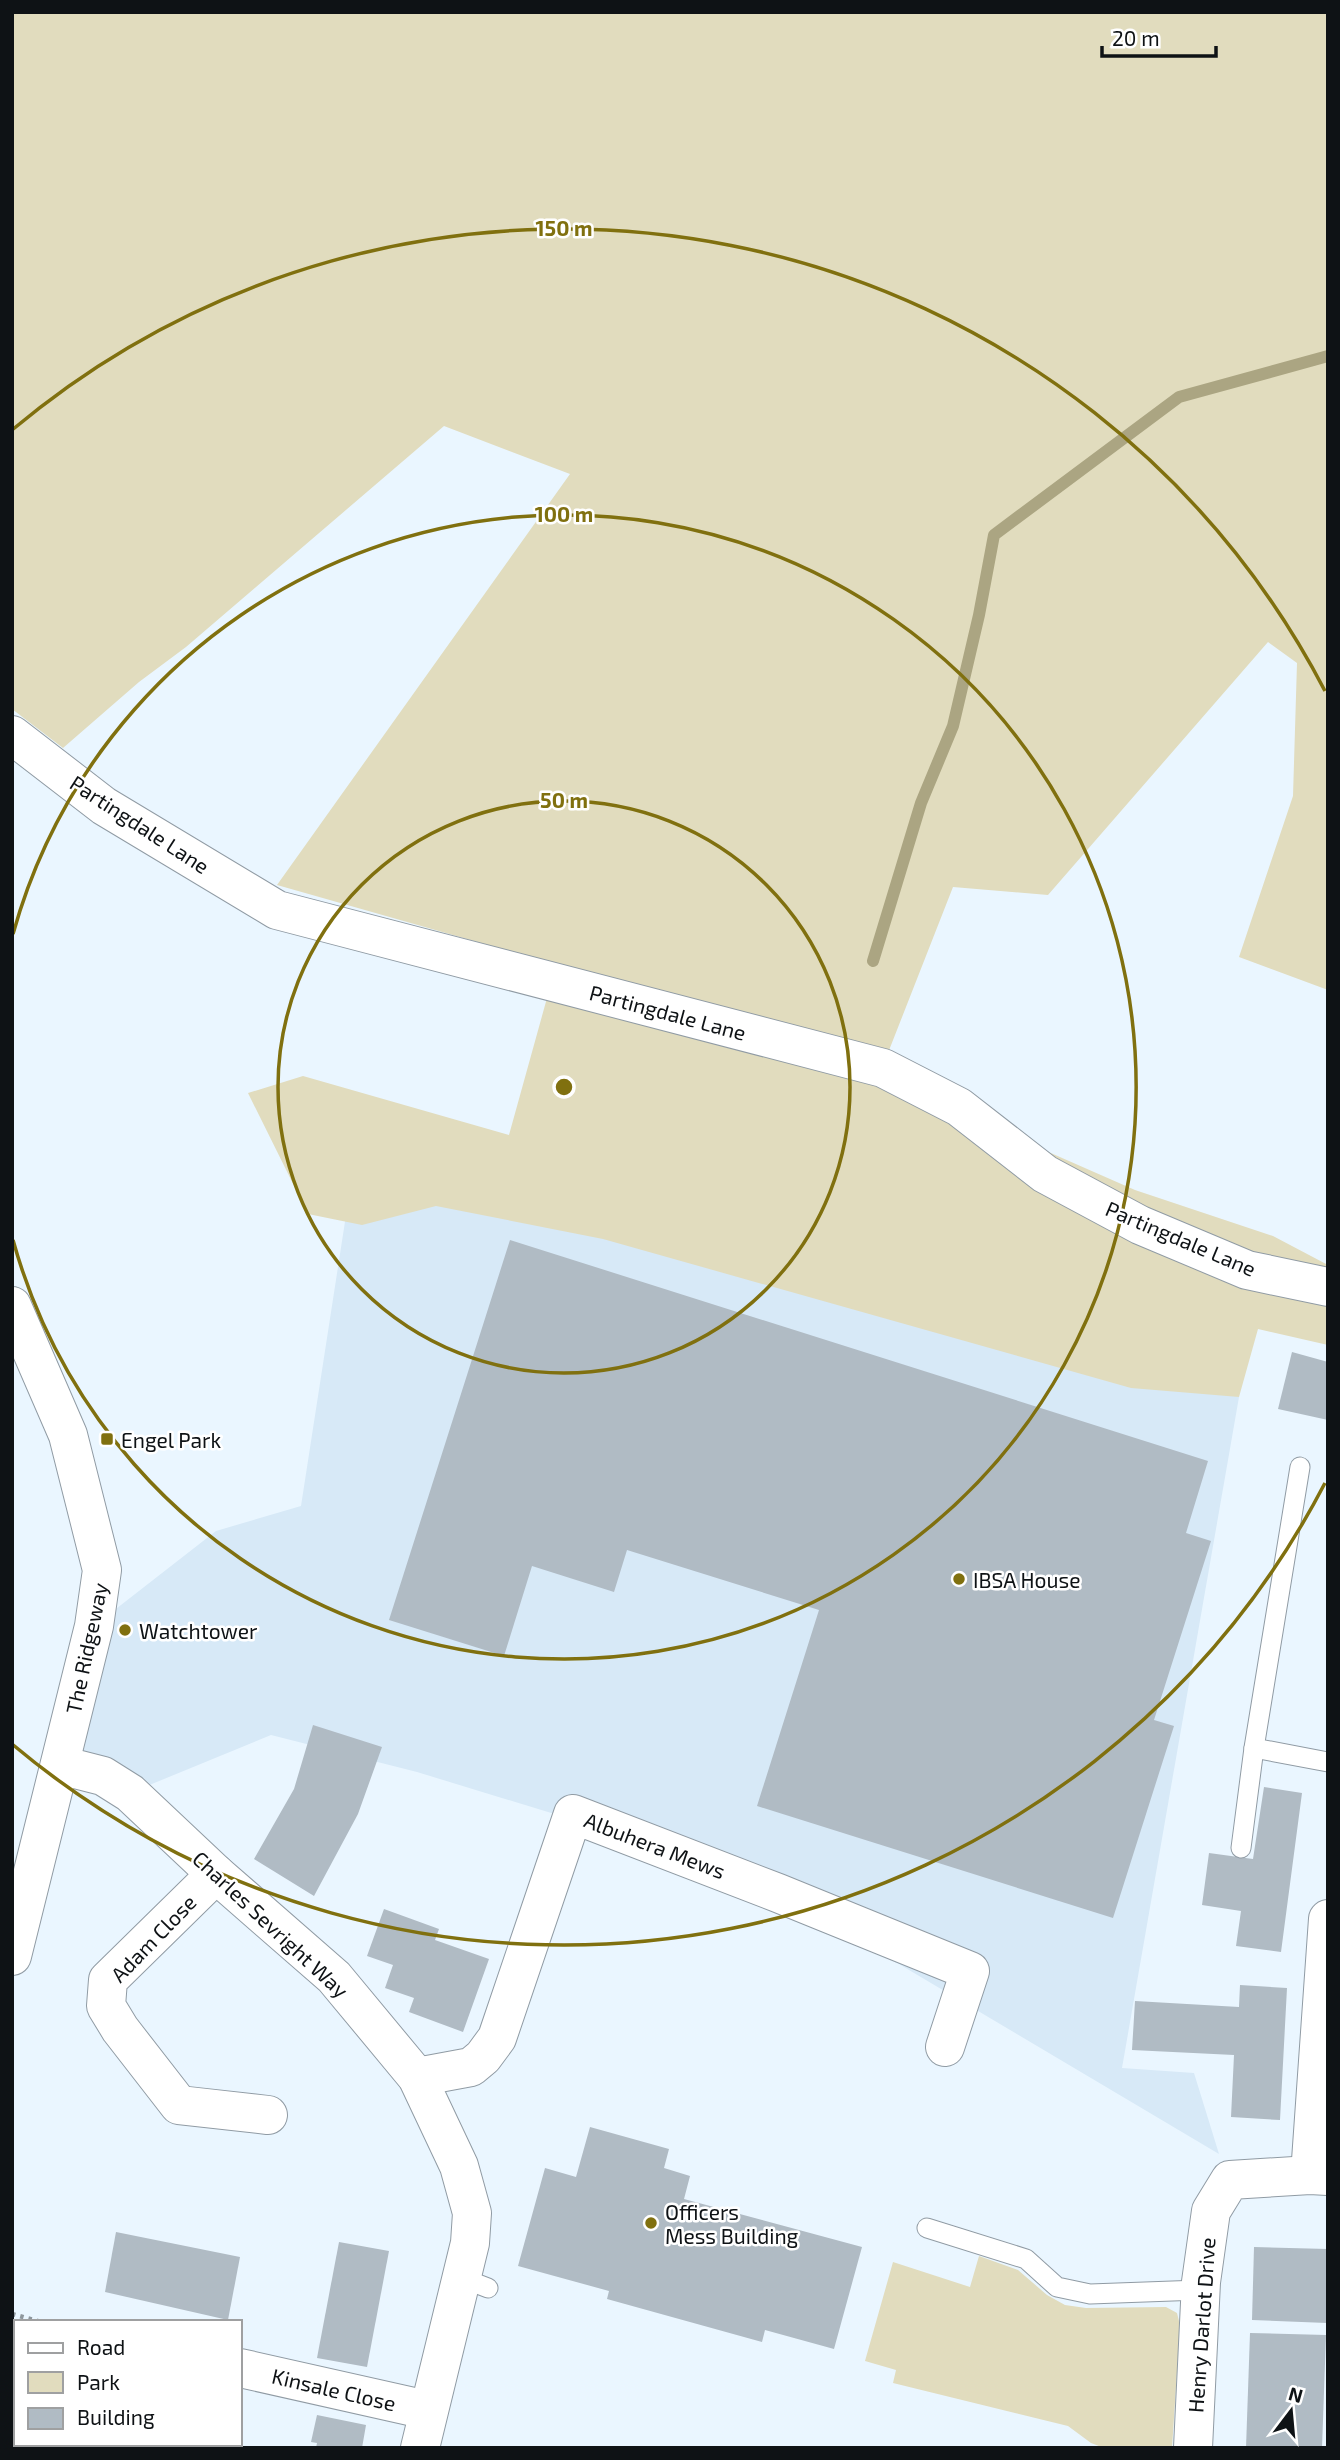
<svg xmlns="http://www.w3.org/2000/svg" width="1340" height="2460" viewBox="0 0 1340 2460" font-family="'Exo 2',sans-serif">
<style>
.built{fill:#d7e9f7}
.green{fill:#e1dcbe}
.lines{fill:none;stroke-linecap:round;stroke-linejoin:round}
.stream{stroke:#aba582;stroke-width:12}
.building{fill:#b0bbc4}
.lane-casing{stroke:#909ba4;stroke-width:21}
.street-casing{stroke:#909ba4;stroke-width:40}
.secondary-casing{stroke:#909ba4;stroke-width:40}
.path{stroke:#8e979d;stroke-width:4.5;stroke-dasharray:3.5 5;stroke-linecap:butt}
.lane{stroke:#fff;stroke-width:19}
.street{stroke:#fff;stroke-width:38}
.secondary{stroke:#fff;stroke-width:38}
.ring{fill:none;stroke:#80700f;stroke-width:3.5}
.poi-dot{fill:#80700f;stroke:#fff;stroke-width:2.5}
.labels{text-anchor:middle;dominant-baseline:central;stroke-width:5;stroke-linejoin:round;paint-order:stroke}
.street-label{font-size:21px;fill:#0e1215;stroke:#fff}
.poi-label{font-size:21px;fill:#0e1215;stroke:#fff;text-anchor:start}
.centre{fill:#80700f;stroke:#fff;stroke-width:3.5}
.ring-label{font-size:21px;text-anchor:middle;font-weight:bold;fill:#80700f;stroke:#fff;stroke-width:5;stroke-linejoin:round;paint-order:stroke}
</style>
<rect width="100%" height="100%" fill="#eaf6ff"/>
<!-- built -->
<path class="built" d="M353,1170L492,1199L1239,1397L1122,2068L1194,2073L1219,2154L744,1872L417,1772L271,1735L130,1793L60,1765L94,1626L216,1531L301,1506Z"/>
<!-- green -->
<g class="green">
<path d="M12,12H1328V990L1239,957L1293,796L1297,663L1268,642L1048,895L953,887L886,1058L277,885L570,474L444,426L186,647L139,682L63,748L12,709Z"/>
<path d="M547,998L916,1094L1135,1190L1273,1236L1328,1265V1345L1258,1329L1239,1397L1131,1388L603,1239L436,1206L362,1225L308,1214L248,1093L303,1076L509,1135Z"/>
<path d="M979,2256L1018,2270L1047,2295L1065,2305L1086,2308L1166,2307L1177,2313L1180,2325L1172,2448H1104L1091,2443L1068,2426L893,2383L896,2370L865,2361L893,2262L970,2287Z"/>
</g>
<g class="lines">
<!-- stream -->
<path class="stream" d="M873,961L921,803L953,726L979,615L994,535L1179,397L1328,356"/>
</g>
<!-- building -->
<g class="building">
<path d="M510,1240L1208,1461L1186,1533L1211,1541L1154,1720L1174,1726L1113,1918L757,1806L819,1610L627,1550L614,1592L532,1566L504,1656L389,1620Z"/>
<path d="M1292,1352L1328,1362V1420L1278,1409Z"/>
<path d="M313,1725L382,1747L358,1814L314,1896L254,1859L294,1789Z"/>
<path d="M1264,1787L1302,1793L1281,1952L1236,1946L1241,1911L1202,1905L1209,1853L1253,1859Z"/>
<path d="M384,1909L439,1929L435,1940L489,1959L463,2032L409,2012L414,1998L385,1988L393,1965L367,1956Z"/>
<path d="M1240,1985L1287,1988L1280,2120L1231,2117L1234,2055L1132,2050L1135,2001L1239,2007Z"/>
<path d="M590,2127L669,2149L664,2168L690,2176L684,2199L862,2247L834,2349L765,2330L762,2342L607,2299L609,2291L518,2266L545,2168L576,2177Z"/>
<path d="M116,2232L240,2257L228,2320L105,2292Z"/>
<path d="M339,2242L389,2251L367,2367L317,2358Z"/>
<path d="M1254,2247L1328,2249L1327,2323L1252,2320Z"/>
<path d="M1250,2333L1326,2335L1322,2448H1246Z"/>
<path d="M317,2415L366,2425L362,2448H316L317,2443L311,2442Z"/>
<path d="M95,2444H160L159,2448H94Z"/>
</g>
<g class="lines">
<!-- lane casing -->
<g class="lane-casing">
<g id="lane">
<path d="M1300,1467L1254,1748L1328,1762"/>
<path d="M1241,1848L1254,1748"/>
<path d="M927,2228L1026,2259L1057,2287L1090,2294L1200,2290"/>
<path d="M462,2278L488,2288"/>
<path d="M60,2448L61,2444"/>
</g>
</g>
<!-- street casing -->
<g class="street-casing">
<g id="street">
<path d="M12,735L104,806L277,910L883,1068L959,1107L1045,1174L1140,1225L1247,1270L1328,1287"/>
<path d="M60,1765L103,1776L130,1793L216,1874L334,1977L417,2077L459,2166L472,2213L470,2243L420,2448"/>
<path d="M216,1874L108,1980L106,2006L120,2029L179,2105L268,2115"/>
<path d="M417,2077L471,2067L483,2057L497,2038L573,1814L778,1893L970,1971L945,2047"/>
<path d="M1310,2175L1328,1919"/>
<path d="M240,2368L427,2410"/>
<path d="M1193,2448L1201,2282L1211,2211L1230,2180L1310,2175L1328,2176"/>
</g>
</g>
<!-- secondary casing -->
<g class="secondary-casing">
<path id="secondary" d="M12,1306L68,1435L102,1570L94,1626L12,1956"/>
</g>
<!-- path -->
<path class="path" d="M12,2314L41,2322"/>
<!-- lane -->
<use href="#lane" class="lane"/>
<!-- street -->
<use href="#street" class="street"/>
<!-- secondary -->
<use href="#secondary" class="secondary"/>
</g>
<!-- distance rings -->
<g class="ring">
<circle cx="564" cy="1087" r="286"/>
<path d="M13 934A572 572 0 1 1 13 1240"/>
<path d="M1325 1483A858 858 0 0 1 12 1744M12 430A858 858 0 0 1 1325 691"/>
</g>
<!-- markers -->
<g class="poi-dot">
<rect x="100" y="1432" width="14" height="14" rx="3.5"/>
<circle cx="959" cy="1579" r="7"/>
<circle cx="125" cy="1630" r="7"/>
<circle cx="651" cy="2223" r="7"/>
</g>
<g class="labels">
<!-- street labels -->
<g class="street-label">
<text transform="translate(140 824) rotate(33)">Partingdale Lane</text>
<text transform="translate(668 1012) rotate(15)">Partingdale Lane</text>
<text transform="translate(1181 1238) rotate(23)">Partingdale Lane</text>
<text transform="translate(86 1648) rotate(-78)">The Ridgeway</text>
<text transform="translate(655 1845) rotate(21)">Albuhera Mews</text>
<text transform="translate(271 1924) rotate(43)">Charles Sevright Way</text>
<text transform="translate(153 1938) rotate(-46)">Adam Close</text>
<text transform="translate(1201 2325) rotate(-86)">Henry Darlot Drive</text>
<text transform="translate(334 2389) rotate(13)">Kinsale Close</text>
</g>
<!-- poi labels -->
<g class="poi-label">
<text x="121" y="1439">Engel Park</text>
<text x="973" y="1579">IBSA House</text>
<text x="139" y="1630">Watchtower</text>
<text x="665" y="2211">Officers<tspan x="665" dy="24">Mess Building</tspan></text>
</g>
</g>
<circle cx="564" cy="1087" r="10" class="centre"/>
<g class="ring-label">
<text x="564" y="236">150 m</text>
<text x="564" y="522">100 m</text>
<text x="564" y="808">50 m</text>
</g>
<!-- border -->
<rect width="1340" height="2460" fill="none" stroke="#0e1215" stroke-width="28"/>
<!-- legend -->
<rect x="14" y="2320" width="228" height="126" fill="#ffffff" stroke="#9fa0a1" stroke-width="2"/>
<rect x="28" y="2343" width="35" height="10" fill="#ffffff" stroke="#9fa0a1" stroke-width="2"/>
<text x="77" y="2355" font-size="21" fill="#0e1215">Road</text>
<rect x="28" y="2372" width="35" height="21" fill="#e1dcbe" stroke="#9fa0a1" stroke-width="2"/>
<text x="77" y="2390" font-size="21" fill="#0e1215">Park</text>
<rect x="28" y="2408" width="35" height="21" fill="#b0bbc4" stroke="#9fa0a1" stroke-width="2"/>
<text x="77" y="2425" font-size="21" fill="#0e1215">Building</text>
<!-- north arrow -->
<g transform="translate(1291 2411) rotate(16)" stroke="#ffffff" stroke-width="5" paint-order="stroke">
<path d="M0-5L12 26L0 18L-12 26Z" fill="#0e1215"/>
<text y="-10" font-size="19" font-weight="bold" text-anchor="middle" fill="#0e1215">N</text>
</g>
<!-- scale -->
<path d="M1102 46v10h114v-10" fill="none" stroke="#0e1215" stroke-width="3.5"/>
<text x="1112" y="46" font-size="21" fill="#0e1215" stroke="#ffffff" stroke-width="5" paint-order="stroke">20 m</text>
</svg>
